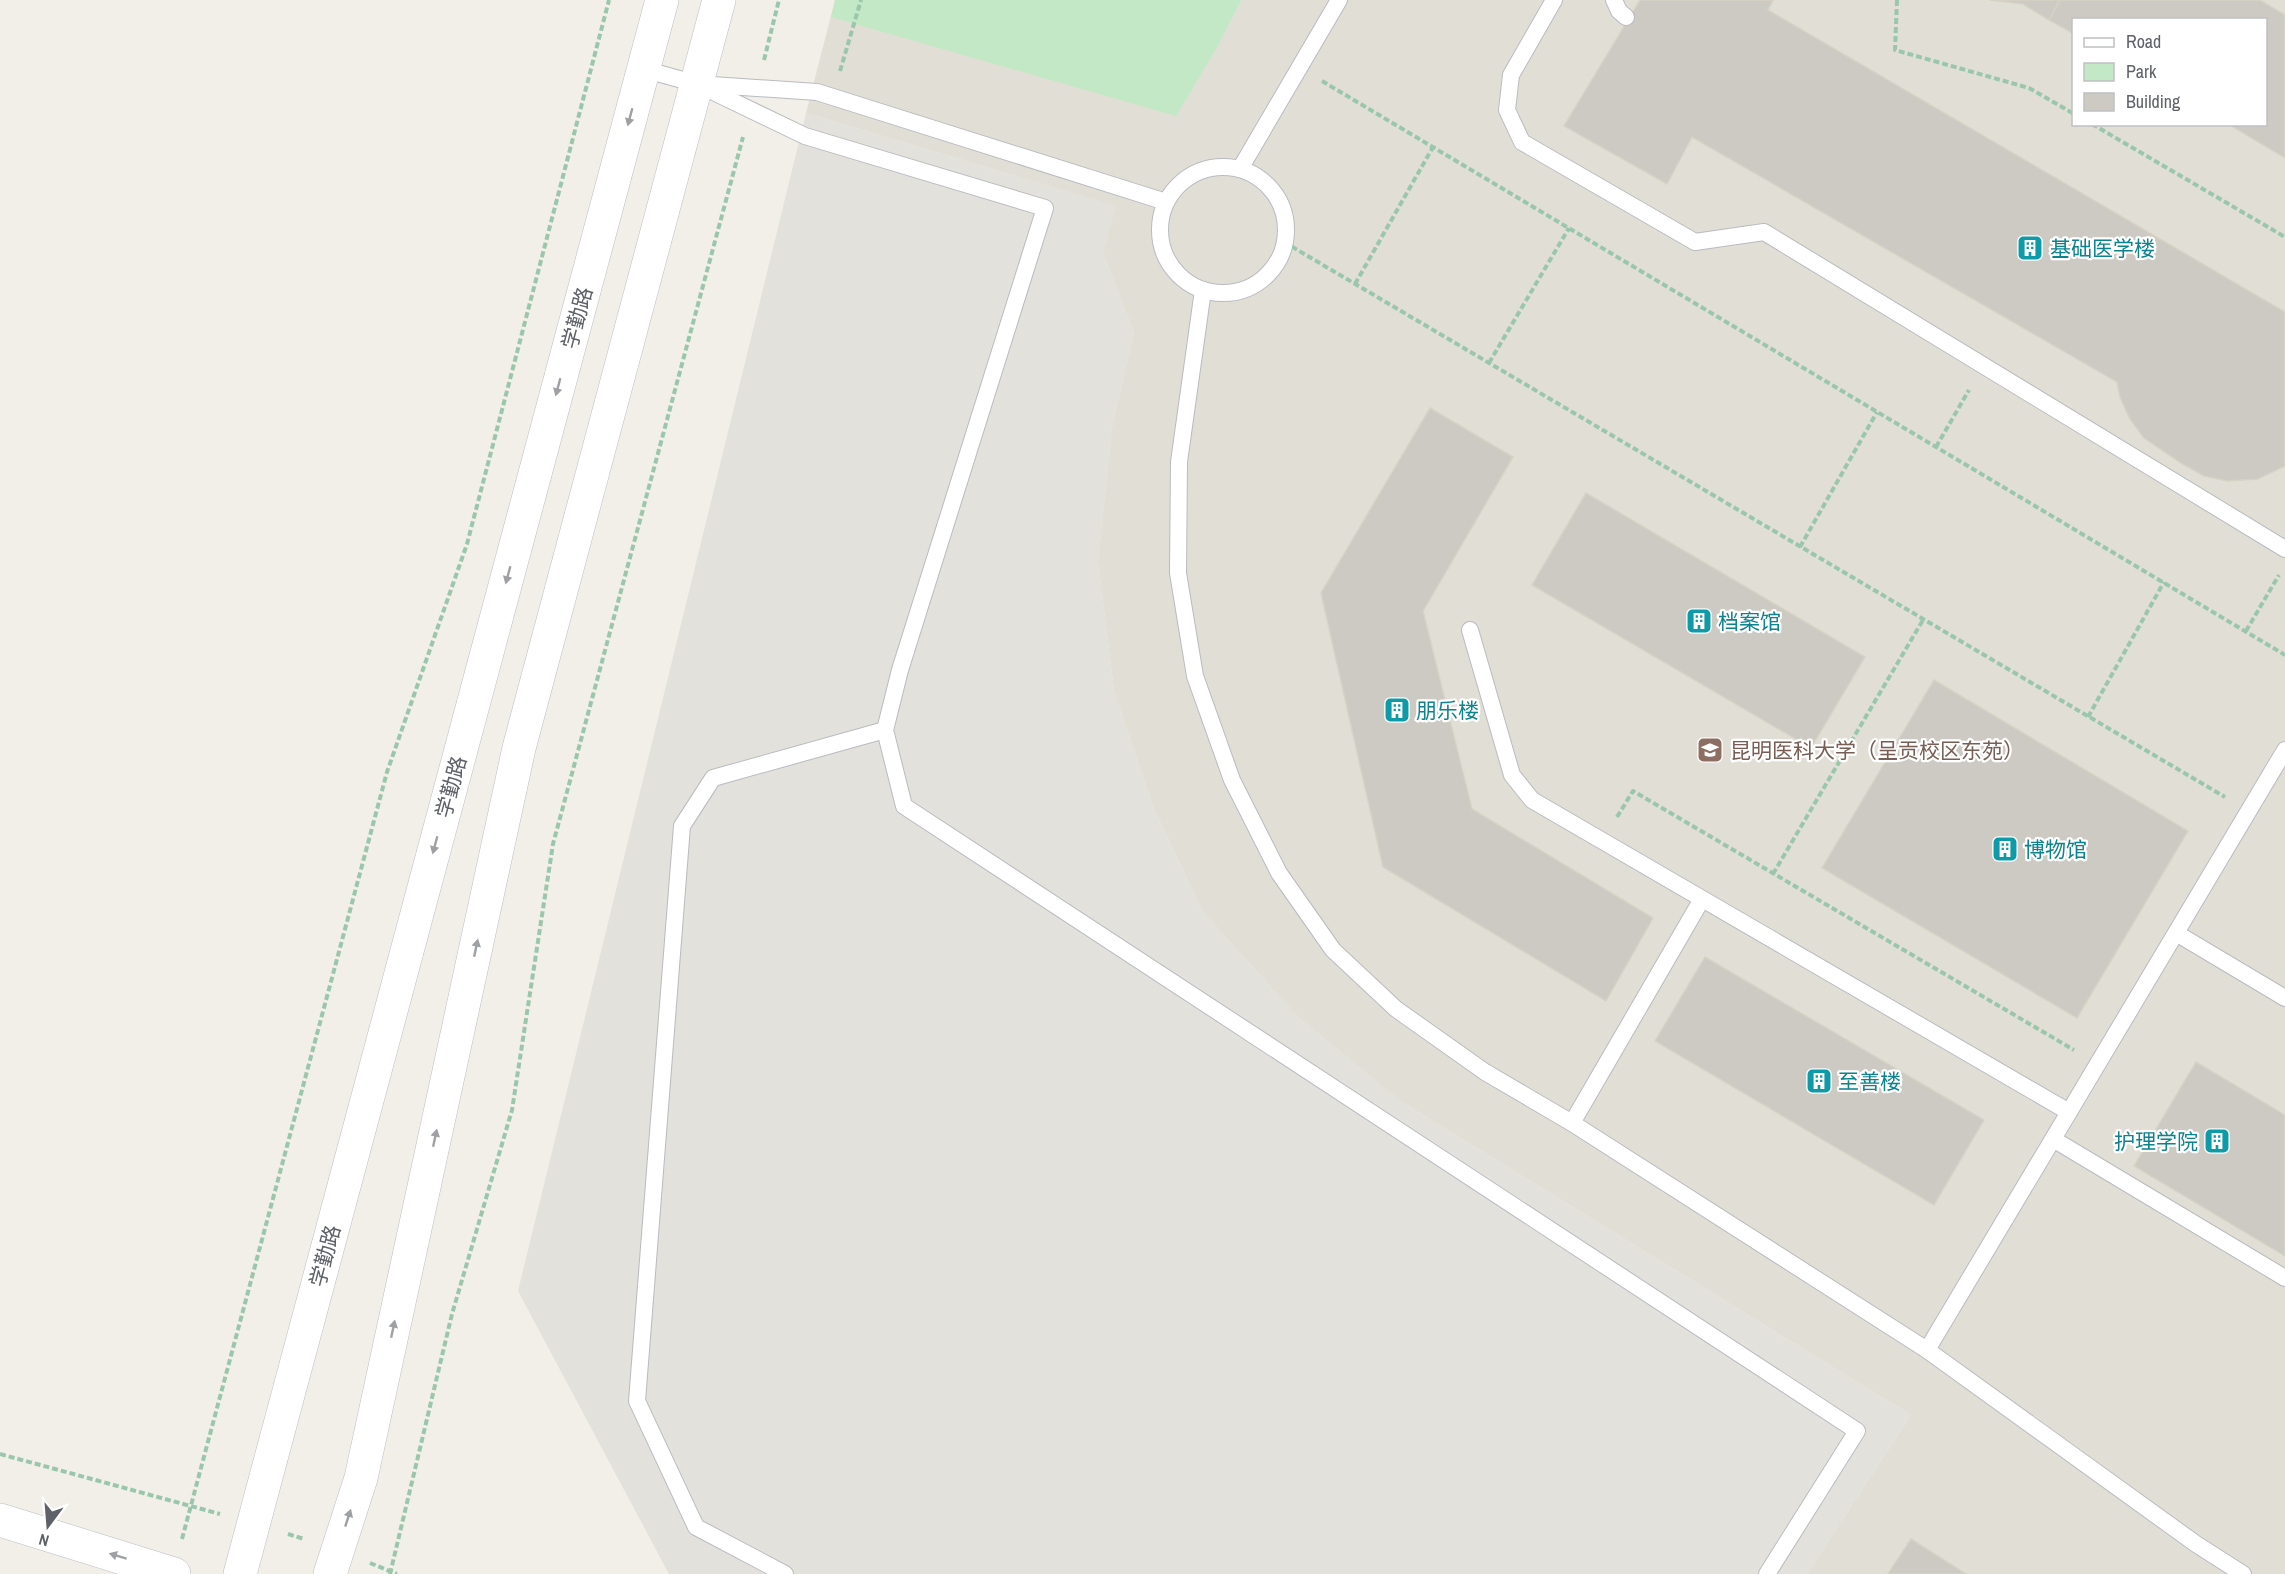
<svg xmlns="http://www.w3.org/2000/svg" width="2285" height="1574" viewBox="0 0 2285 1574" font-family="'Archivo Narrow','Noto Sans SC',sans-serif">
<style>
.industrial{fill:#e2e1db}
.education{fill:#e1dfd5;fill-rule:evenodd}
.green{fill:#c3e8c6}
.building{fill:#cccac3;stroke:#d6d2c5;stroke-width:1.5}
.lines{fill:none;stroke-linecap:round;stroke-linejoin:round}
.lane-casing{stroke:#b9bbc0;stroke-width:18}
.secondary-casing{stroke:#bcbec5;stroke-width:34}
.path{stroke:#9ac7ab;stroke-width:4;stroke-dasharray:6 3;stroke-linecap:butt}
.lane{stroke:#fff;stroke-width:16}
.secondary{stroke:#fff;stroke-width:33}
.oneway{fill:#9ea0a4}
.labels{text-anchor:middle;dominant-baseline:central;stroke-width:4.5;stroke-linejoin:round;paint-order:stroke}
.culture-label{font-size:21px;fill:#0d838f;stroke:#fff;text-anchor:start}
.street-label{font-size:21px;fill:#5e6167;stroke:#fff}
.education-label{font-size:21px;fill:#785e54;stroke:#fff;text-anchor:start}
</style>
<rect width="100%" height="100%" fill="#f1efe7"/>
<!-- industrial -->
<path class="industrial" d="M806,113L1117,206L1103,253L1134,333L1112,427L1098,561L1114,691L1154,809L1203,912L1297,1016L1399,1100L1911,1415L1807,1574H669L518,1291Z"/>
<!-- education -->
<path class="education" d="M835,0H2285V1574H1807L1911,1415L1399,1100L1297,1016L1203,912L1154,809L1114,691L1098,561L1112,427L1134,333L1103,253L1116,206L806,113ZM2074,20H2266V124H2074Z"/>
<!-- green -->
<path class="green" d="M835,0H1241L1216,49L1176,116L831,17Z"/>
<!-- building -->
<g class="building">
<path d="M1640,0H1773L1768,10L2285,312V466L2258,479L2228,481L2204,476L2181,463L2144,438L2130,419L2120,397L2117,382L1692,137L1667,184L1564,126Z"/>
<path d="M1990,0H2060L2049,20L2023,4Z"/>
<path d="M2060,0H2260L2285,15V158L2228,124H2266V20H2074V34L2049,20Z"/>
<path d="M1430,408L1513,457L1423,611L1472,809L1653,918L1606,1001L1383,867L1321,593Z"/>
<path d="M1586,493L1865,657L1811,748L1532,585Z"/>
<path d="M1934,680L2188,831L2077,1018L1822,868Z"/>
<path d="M1705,957L1984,1120L1934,1205L1655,1041Z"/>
<path d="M2196,1062L2285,1115V1256L2134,1166Z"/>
<path d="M1911,1539L1966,1574H1888Z"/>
</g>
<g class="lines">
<!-- lane casing -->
<g class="lane-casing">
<g id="lane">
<path d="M1554,0L1511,75L1507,110L1522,142L1695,242L1764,232L2285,549"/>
<path d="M1614,0L1619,11L1626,17"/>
<path d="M643,69L697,84L817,92L1166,202"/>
<path d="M697,84L805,136L1045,208L900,670L885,730L904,806L1857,1431L1767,1574"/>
<circle cx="1223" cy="230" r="63"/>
<path d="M1240,169L1339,0"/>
<path d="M1203,290L1179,462L1178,573L1195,676L1232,780L1279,873L1333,950L1396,1009L1485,1072L1572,1123L1927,1350L2196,1544L2243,1574"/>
<path d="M1470,630L1512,775L1532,800L2069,1112"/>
<path d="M2176,933L2285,998"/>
<path d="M1572,1123L1702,899"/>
<path d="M2053,1139L2285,1278"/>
<path d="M1927,1350L2285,750"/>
<path d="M785,1574L696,1527L637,1401L682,826L713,778L885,730"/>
</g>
</g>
<!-- secondary casing -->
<g class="secondary-casing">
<g id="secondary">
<path d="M0,1520L174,1574"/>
<path d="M240,1574L662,0"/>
<path d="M330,1574L361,1478L519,748L719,0"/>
</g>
</g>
<!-- path -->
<g class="path">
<path d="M1897,0L1895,50L2029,88L2074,114"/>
<path d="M764,60L779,0"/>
<path d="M840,71L861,0"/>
<path d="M1322,81L2285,655"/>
<path d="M2092,124L2285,237"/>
<path d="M1284,242L2225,797"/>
<path d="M1355,284L1433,147"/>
<path d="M1489,363L1569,228"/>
<path d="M1936,447L1969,390"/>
<path d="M1800,547L1877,412"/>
<path d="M2246,631L2279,575"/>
<path d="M2088,717L2164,582"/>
<path d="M1617,817L1633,791L2074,1050"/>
<path d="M1773,874L1923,620"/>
<path d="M0,1454L220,1514"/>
<path d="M288,1534L304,1539"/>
<path d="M182,1539L387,772L467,544L609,0"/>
<path d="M370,1563L397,1574"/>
<path d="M390,1574L452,1314L512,1110L553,844L743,137"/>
</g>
<!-- lane -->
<use href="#lane" class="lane"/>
<!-- secondary -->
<use href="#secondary" class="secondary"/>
</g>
<!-- one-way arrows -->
<defs><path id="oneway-solid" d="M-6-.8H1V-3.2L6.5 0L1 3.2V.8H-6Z" transform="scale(1.5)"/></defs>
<g class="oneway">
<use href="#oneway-solid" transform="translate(630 117) rotate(105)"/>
<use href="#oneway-solid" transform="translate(558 387) rotate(105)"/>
<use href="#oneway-solid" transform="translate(508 575) rotate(105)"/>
<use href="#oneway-solid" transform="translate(435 845) rotate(105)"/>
<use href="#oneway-solid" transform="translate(476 948) rotate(-78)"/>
<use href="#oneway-solid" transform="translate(435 1138) rotate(-78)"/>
<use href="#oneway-solid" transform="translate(393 1329) rotate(-78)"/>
<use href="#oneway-solid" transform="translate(348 1518) rotate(-72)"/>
<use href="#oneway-solid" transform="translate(118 1556) rotate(-163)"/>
</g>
<!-- icons -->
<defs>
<g id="building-square" transform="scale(1.35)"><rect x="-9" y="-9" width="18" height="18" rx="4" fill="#0f9aa8" stroke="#fff"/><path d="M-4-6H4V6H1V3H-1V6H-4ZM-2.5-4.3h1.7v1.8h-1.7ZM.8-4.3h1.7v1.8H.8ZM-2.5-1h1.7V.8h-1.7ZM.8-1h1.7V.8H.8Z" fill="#fff"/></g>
<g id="university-square" transform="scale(1.35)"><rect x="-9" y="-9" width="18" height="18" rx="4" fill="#8d6e63" stroke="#fff"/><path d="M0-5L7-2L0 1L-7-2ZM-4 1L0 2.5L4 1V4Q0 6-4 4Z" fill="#fff"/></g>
</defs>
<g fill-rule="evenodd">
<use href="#building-square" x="2030" y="248"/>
<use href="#building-square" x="1699" y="621"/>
<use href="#building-square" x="1397" y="710"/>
<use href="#university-square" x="1710" y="750"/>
<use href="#building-square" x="2005" y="849"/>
<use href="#building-square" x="1819" y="1081"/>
<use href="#building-square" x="2217" y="1141"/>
</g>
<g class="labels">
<!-- culture labels -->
<g class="culture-label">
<text x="2050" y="248">基础医学楼</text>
<text x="1718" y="621">档案馆</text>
<text x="1416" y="710">朋乐楼</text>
<text x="2024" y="849">博物馆</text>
<text x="1838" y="1081">至善楼</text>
<text x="2198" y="1141" text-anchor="end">护理学院</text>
</g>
<!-- street labels -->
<g class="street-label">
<text transform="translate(577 318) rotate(-75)">学勤路</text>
<text transform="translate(451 787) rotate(-75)">学勤路</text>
<text transform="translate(325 1256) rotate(-75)">学勤路</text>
</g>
<!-- education labels -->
<g class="education-label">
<text x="1730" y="750">昆明医科大学（呈贡校区东苑）</text>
</g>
</g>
<!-- legend -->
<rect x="2072" y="18" width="195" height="108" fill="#ffffff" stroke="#bfc0c2" stroke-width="1.5"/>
<rect x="2084" y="38" width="30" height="9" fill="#ffffff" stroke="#bfc0c2" stroke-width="1.5"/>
<text x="2126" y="48" font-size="18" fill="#5e6167">Road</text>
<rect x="2084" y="63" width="30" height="18" fill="#c3e8c6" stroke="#bfc0c2" stroke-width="1.5"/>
<text x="2126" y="78" font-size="18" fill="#5e6167">Park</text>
<rect x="2084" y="93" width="30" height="18" fill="#cccac3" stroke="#bfc0c2" stroke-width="1.5"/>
<text x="2126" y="108" font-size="18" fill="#5e6167">Building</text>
<!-- north arrow -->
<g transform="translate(48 1526) rotate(196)" stroke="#ffffff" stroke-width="4.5" paint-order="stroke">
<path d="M0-4.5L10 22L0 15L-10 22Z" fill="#5e6167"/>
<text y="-9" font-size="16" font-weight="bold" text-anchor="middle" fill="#5e6167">N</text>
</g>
</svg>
